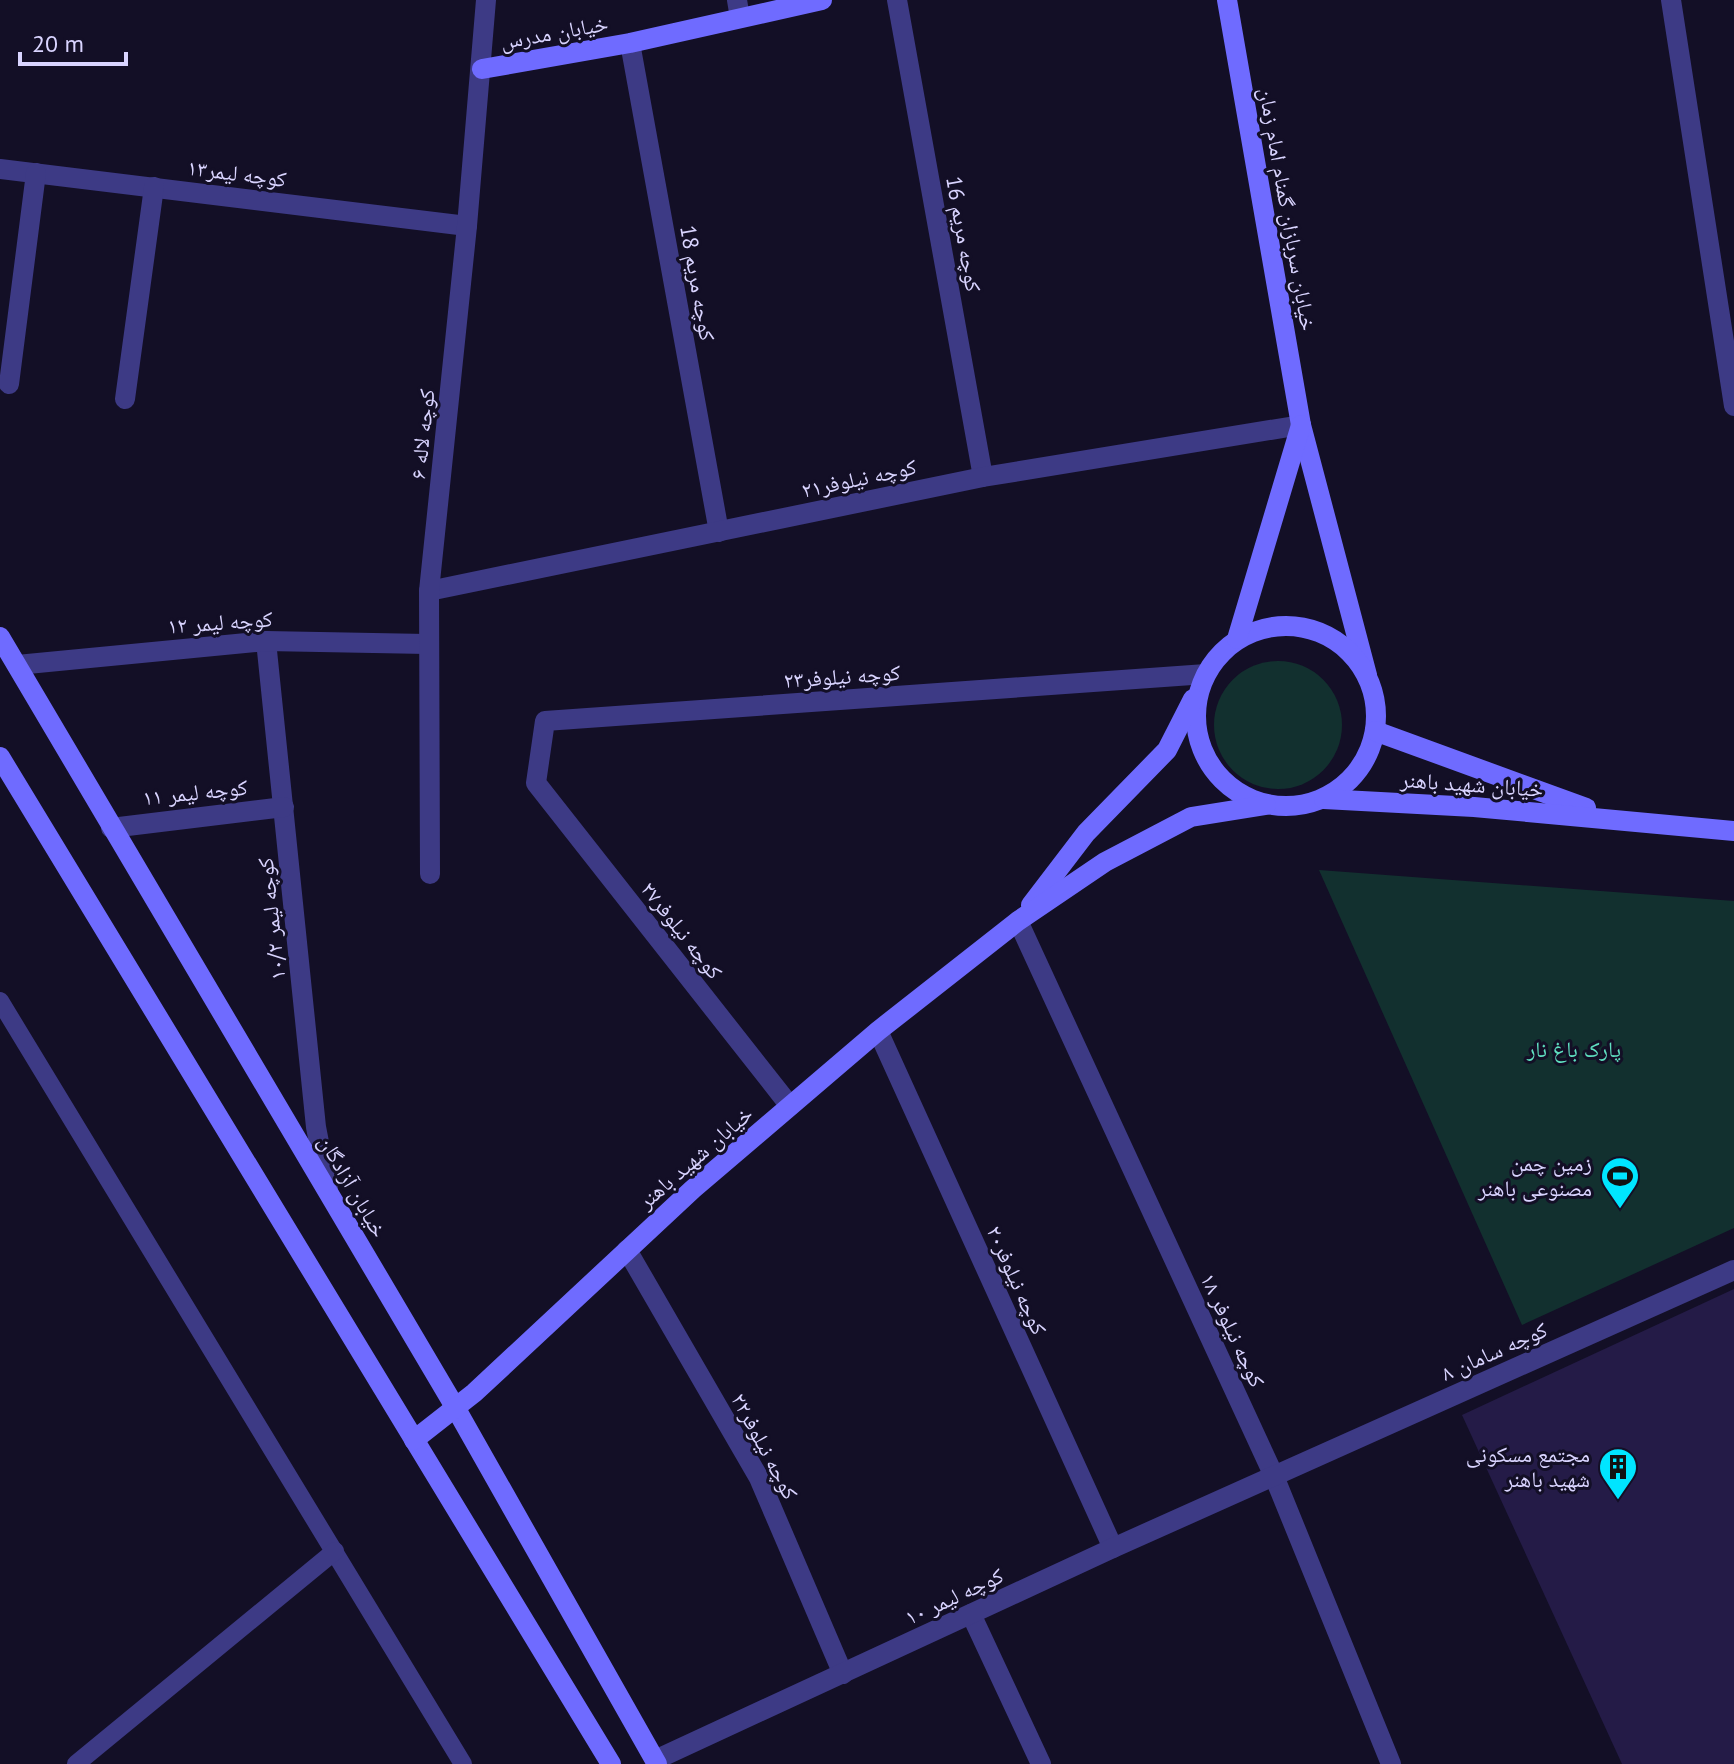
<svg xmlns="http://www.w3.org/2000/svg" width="1734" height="1764" viewBox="0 0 1734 1764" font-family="'PT Sans','Noto Naskh Arabic',sans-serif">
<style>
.green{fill:#12302f}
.building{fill:#241b47}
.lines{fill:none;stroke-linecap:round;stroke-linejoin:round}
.lane{stroke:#3d3a85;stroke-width:18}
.street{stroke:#3d3a85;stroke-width:20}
.secondary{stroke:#6f6bff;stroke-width:20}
.labels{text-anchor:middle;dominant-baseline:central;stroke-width:6;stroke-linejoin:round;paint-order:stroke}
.street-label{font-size:22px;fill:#d9d4ff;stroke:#130f26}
.park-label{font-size:22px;fill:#5fe0c0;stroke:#130f26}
.poi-label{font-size:22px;fill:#d9d4ff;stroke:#130f26;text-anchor:end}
</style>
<rect width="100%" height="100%" fill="#130f26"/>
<!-- green -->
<g class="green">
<circle cx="1278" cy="725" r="64"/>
<path d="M1319,870L1734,901V1228L1522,1325Z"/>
</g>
<!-- building -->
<path class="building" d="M1734,1289V1764H1622L1462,1415Z"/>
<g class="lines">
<!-- lane -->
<g class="lane">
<path d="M0,1001L463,1764"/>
<path d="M76,1764L335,1551"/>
</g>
<!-- street -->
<g class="street">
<path d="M737,0L740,18"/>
<path d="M897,0L983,477"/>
<path d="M1671,0L1734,406"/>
<path d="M630,43L719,532"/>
<path d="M0,169L467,226"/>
<path d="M9,384L36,173"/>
<path d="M125,399L154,187"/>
<path d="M429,591L983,477L1301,425"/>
<path d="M266,641L316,1127L328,1189"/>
<path d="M17,665L266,641L427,644"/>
<path d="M111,828L284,807"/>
<path d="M430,874L429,591L467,226L486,0"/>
<path d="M1018,921L1274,1476L1391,1764"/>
<path d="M878,1031L1113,1548"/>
<path d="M790,1106L536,783L545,721L1206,674"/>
<path d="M627,1250L759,1478L843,1674"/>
<path d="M971,1614L1041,1764"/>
<path d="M655,1760L1113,1548L1734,1270"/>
</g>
<!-- secondary -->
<g class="secondary">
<path d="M1227,0L1301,425L1367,675"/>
<path d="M482,69L630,43L822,0"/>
<circle cx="1286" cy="716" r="90"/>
<path d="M0,637L455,1407L657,1764"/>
<path d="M1237,639L1301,425"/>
<path d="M1375,731L1586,808"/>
<path d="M0,757L611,1764"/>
<path d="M1324,799L1474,807L1734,831"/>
<path d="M1031,905L1086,833L1167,750L1193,699"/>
<path d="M414,1440L474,1393L693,1189L878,1031L1018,921L1105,862L1191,817L1266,805"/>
</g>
</g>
<!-- icons -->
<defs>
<g id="stadium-pin" transform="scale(2)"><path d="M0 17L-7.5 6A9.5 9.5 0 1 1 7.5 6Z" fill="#00e5ff" stroke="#130f26"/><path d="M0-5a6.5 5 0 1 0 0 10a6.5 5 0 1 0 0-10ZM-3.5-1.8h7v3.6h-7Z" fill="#111"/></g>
<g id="building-pin" transform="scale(2)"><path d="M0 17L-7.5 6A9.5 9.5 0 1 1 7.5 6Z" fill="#00e5ff" stroke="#130f26"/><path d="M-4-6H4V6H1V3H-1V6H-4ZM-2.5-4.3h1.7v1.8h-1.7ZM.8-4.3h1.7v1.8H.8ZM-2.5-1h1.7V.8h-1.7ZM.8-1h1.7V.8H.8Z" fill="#111"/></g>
</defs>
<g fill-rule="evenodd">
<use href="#stadium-pin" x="1620" y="1176"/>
<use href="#building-pin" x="1618" y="1467"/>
</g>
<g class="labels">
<!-- street labels -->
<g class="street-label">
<text transform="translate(554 32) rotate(-10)">خیابان مدرس</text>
<text transform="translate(237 173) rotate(7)">کوچه لیمر۱۳</text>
<text transform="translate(1288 209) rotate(80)">خیابان سربازان گمنام امام زمان</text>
<text transform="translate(964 234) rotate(80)">کوچه مریم 16</text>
<text transform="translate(698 283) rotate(80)">کوچه مریم 18</text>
<text transform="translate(422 434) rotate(-84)">کوچه لاله ۶</text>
<text transform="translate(859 478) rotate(-12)">کوچه نیلوفر۲۱</text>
<text transform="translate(220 622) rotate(-4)">کوچه لیمر ۱۲</text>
<text transform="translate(842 676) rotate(-4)">کوچه نیلوفر۲۳</text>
<text transform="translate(1472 784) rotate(4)">خیابان شهید باهنر</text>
<text transform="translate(195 792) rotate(-6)">کوچه لیمر ۱۱</text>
<text transform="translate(271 919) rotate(-96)">کوچه لیمر ۱۰/۲</text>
<text transform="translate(682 930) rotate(52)">کوچه نیلوفر۲۷</text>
<text transform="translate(695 1157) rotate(-41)">خیابان شهید باهنر</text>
<text transform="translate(353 1186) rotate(60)">خیابان آزادگان</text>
<text transform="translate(1017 1280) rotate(66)">کوچه نیلوفر۲۰</text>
<text transform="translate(1233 1330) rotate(65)">کوچه نیلوفر ۱۸</text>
<text transform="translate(1494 1351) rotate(-24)">کوچه سامان ۸</text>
<text transform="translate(765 1446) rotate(62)">کوچه نیلوفر۲۲</text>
<text transform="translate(954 1596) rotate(-25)">کوچه لیمر ۱۰</text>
</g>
<!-- park labels -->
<g class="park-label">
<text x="1574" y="1049">پارک باغ نار</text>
</g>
<!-- poi labels -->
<g class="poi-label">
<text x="1592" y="1163">زمین چمن<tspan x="1592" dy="25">مصنوعی باهنر</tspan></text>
<text x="1590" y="1454">مجتمع مسکونی<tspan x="1590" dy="25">شهید باهنر</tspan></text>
</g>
</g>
<!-- scale -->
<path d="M20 52v12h106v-12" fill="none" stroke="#d9d4ff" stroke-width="4"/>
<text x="32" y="52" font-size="24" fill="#d9d4ff" stroke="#130f26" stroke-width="6" paint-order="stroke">20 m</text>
</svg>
